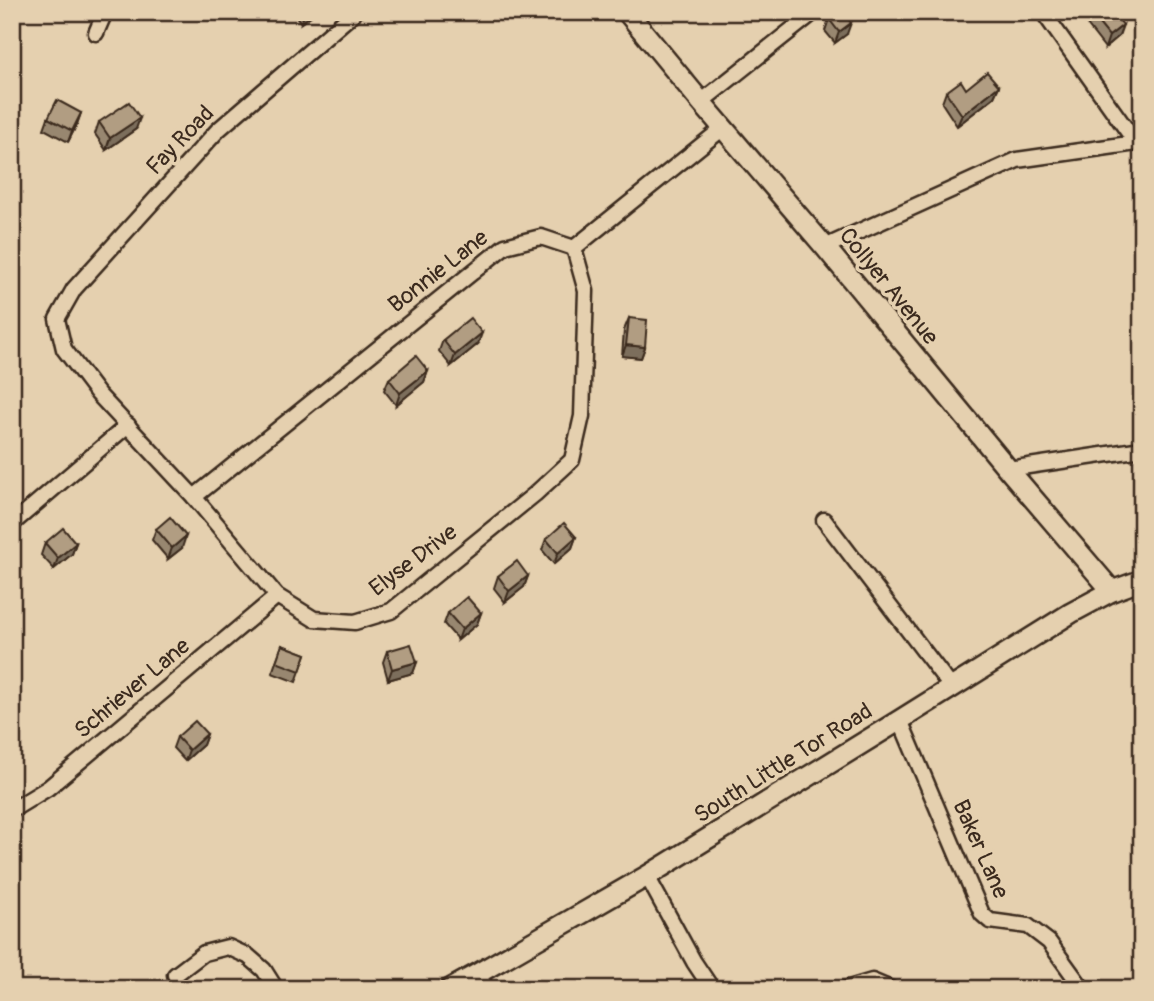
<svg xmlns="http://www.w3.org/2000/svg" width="1154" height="1001" viewBox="0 0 1154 1001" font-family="Pangolin,sans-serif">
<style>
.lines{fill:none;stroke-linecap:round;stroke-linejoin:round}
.street-casing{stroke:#3b2a1e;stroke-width:19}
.secondary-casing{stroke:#3b2a1e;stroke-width:24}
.street{stroke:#e5d0af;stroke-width:14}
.secondary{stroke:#e5d0af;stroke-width:19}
.wall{fill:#988770;stroke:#3b2a1e;stroke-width:2}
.shaded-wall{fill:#7c6e5b;stroke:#3b2a1e;stroke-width:2}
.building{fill:#b19d82;stroke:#3b2a1e;stroke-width:2}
.labels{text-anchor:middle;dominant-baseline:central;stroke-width:7;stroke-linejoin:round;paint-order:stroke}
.street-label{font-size:23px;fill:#3b2a1e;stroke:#e5d0af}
</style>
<rect width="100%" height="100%" fill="#e5d0af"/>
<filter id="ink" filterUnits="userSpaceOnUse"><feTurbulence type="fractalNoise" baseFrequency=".0143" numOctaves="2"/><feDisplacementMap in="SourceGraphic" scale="14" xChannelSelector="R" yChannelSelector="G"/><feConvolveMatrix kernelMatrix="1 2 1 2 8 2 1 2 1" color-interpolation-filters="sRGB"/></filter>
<g filter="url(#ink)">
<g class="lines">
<!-- street casing -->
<g class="street-casing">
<g id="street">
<path d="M355,12L218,130L74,289L57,319L64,349L98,394L194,497L277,596L314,619L355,622L391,611L535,494L572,460L582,416L586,291L574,248"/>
<path d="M1043,12L1136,143L1141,139"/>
<path d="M96,33L105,12"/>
<path d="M701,102L814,12"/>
<path d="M825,247L1017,160L1136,143L1142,144"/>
<path d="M574,248L723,128"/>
<path d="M1008,469L1142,449"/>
<path d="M194,497L505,246L541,237L574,248"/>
<path d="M824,520L952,688"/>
<path d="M12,524L128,425"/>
<path d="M900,720L982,914L990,921L1028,926L1049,942L1083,989"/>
<path d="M12,810L48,788L277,596"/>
<path d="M647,876L694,962L712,989"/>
<path d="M477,974L487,989"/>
<path d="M175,975L204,953L228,947L248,956L264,970L276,989"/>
<path d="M845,989L872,981L891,989"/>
</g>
</g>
<!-- secondary casing -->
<g class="secondary-casing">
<g id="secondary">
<path d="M627,12L701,102L825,247L1008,469L1112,591"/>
<path d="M450,989L477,974L647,876L900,720L1071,613L1112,591L1142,580"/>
</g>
</g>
<!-- street -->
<use href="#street" class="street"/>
<!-- secondary -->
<use href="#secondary" class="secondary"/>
</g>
<!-- wall -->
<g class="wall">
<path d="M293,12H316L301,23Z"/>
<path d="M1091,14L1119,36L1105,48L1087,25Z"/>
<path d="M829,19L847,34L835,43L825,31Z"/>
<path d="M999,86L994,97L957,126L942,103L946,92Z"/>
<path d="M81,113L77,124L68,142L44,129L48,118Z"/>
<path d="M99,122L136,129L106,150L95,134Z"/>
<path d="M629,318L645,347L641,358L622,356L624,330Z"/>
<path d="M443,340L478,344L451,366L439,351Z"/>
<path d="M428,371L424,382L396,405L384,390L389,379Z"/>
<path d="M156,529L182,548L168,559L152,540Z"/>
<path d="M576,537L572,548L554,564L542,550L546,539Z"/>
<path d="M45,543H76L72,554L54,569L41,555Z"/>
<path d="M498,576H528L524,587L505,602L494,588Z"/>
<path d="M448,613H481L477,624L458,640L444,624Z"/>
<path d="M282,645L306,654L296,682L272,673Z"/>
<path d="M387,651L417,662L413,673L388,680L383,662Z"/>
<path d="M207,734L203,745L185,761L173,748L177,737Z"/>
</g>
<!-- shaded-wall -->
<g class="shaded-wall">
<path d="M305,12H316L301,23Z"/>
<path d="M851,23L847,34L835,43L839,32Z"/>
<path d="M1123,25L1119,36L1105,48L1109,36Z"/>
<path d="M999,86L994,97L957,126L962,115Z"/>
<path d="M81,113L77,124L68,142L72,131Z"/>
<path d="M140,118L136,129L106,150L110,138Z"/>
<path d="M482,333L478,344L451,366L455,355Z"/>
<path d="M626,345L645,347L641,358L622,356Z"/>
<path d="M428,371L424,382L396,405L400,393Z"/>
<path d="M186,536L182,548L168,559L172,548Z"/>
<path d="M576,537L572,548L554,564L558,553Z"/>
<path d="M76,543L72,554L54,569L58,558Z"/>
<path d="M528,576L524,587L505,602L509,591Z"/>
<path d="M481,613L477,624L458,640L462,629Z"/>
<path d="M417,662L413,673L388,680L392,669Z"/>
<path d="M207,734L203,745L185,761L189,750Z"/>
</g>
<!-- building -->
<g class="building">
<path d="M838,12H843L851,23L839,32L829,19Z"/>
<path d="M1093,12H1113L1123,25L1109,36L1091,14Z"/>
<path d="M987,72L999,86L962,115L946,92L961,81L966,89Z"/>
<path d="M57,100L81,113L72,131L48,118Z"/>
<path d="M129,102L140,118L110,138L99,122Z"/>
<path d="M470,318L482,333L455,355L443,340Z"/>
<path d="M629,318L647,320L645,347L626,345Z"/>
<path d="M416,356L428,371L400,393L389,379Z"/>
<path d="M170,517L186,536L172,548L156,529Z"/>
<path d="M564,523L576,537L558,553L546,539Z"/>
<path d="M63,528L76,543L58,558L45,543Z"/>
<path d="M517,561L528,576L509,591L498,576Z"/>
<path d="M467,597L481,613L462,629L448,613Z"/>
<path d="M411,644L417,662L392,669L387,651Z"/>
<path d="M282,645L306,654L300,671L276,662Z"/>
<path d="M195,721L207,734L189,750L177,737Z"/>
</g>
</g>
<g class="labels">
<!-- street labels -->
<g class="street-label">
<text transform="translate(180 140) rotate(-46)">Fay Road</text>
<text transform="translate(438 271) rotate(-38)">Bonnie Lane</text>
<text transform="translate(889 286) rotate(51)">Collyer Avenue</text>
<text transform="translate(413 560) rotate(-37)">Elyse Drive</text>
<text transform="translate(132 688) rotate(-40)">Schriever Lane</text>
<text transform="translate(783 763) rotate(-32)">South Little Tor Road</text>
<text transform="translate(981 849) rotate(66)">Baker Lane</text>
</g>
</g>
<!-- margin -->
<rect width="1154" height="1001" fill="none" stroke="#e5d0af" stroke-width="42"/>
<rect x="21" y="21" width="1112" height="959" fill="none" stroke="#3b2a1e" stroke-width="2.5" filter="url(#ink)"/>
</svg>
